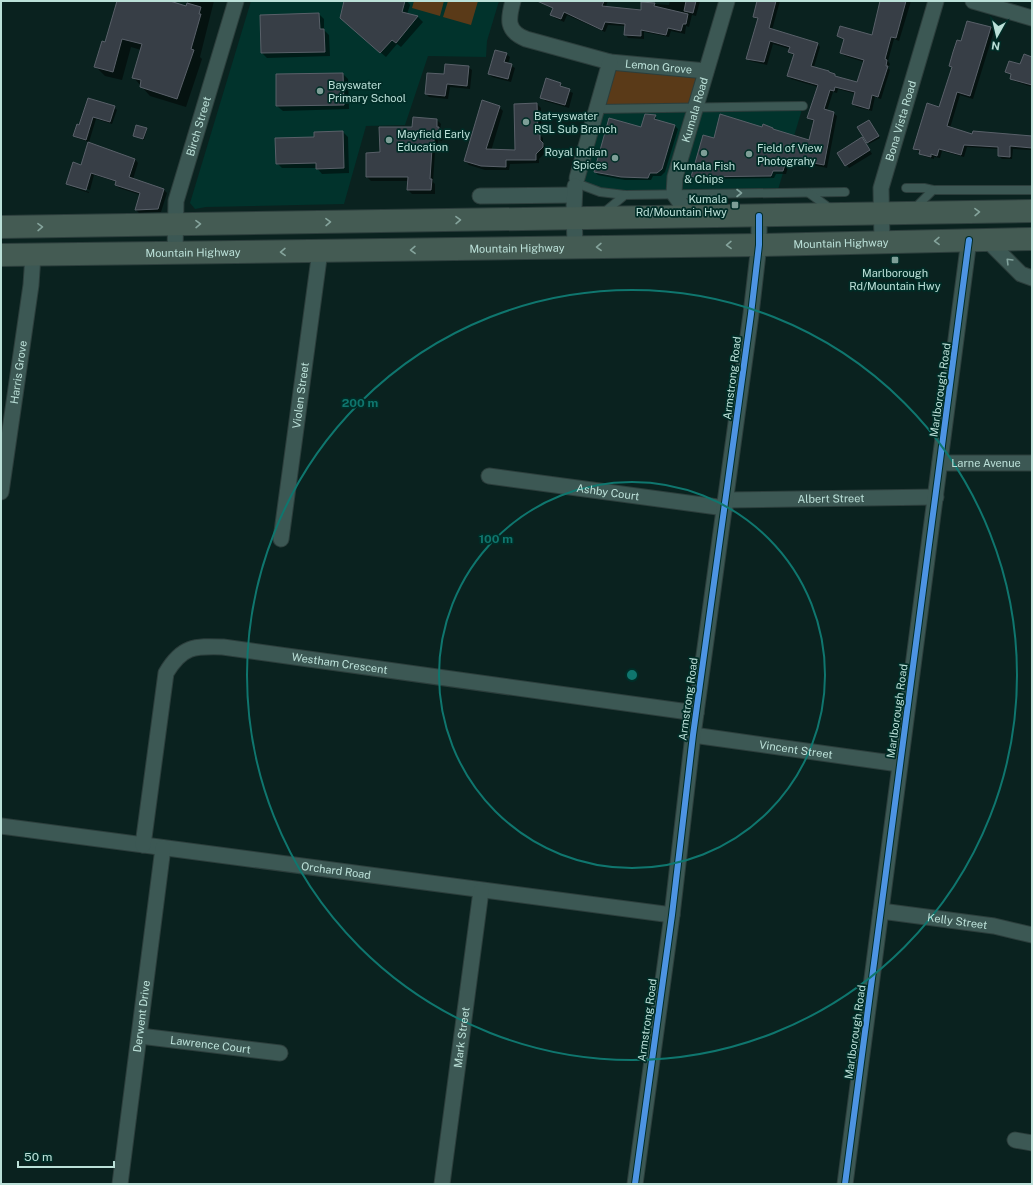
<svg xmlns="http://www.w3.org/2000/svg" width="1033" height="1185" viewBox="0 0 1033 1185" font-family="'Public Sans',sans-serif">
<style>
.built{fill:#01332c}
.green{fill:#5a3a18}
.shadow{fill:#0007}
.building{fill:#373e46;stroke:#596069}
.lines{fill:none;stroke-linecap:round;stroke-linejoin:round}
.lane-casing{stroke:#2c3e3c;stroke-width:10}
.street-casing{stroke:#2c3e3c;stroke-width:17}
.primary-casing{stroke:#2c3e3c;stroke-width:24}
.lane{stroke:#3c5854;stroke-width:8}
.street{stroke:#3c5854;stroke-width:15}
.primary{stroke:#445b53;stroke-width:22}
.cycleway-casing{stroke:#002d27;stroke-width:8}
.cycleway{stroke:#4d94e3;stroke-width:6}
.oneway{stroke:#82a39d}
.oneway2{stroke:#85a49c}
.ring{fill:none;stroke:#0f766e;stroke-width:2}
.poi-dot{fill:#7d9e97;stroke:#002d27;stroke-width:1.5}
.labels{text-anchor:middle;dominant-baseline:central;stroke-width:3.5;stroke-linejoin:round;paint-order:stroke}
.street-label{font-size:11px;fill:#bbe0d8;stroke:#002d27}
.poi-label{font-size:11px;fill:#bbe0d8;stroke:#002d27;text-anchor:start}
.centre{fill:#0f766e;stroke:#002d27;stroke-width:2}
.ring-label{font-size:12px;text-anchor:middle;font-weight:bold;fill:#0f766e;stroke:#002d27;stroke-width:3.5;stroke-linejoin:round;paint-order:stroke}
</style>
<rect width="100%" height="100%" fill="#0a221f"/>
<!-- built -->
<g class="built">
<path d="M251,1H499L487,41L486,57L428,56L405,125L366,126L344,204L206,207L195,209L190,203Z"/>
<path d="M803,106L777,193L625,195L576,183L597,109Z"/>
</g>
<!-- green -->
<g class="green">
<path d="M414,1H444L440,16L412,8Z"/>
<path d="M448,1H478L471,25L443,17Z"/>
<path d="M610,62L706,71L696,107L597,109Z"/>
</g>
<!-- shadow -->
<g class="shadow">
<path d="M118,1H158L187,7L189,1H214L200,57L202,59L186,107L150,96L133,77L141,50L131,47L122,80L105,76L96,67L106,43Z"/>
<path d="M345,1H407L410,5L407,14L418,17L423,22L401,47L397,44L386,57L346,23Z"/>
<path d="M557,1H608L605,8L642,11V3L669,5L670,1H700L696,16L692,15L689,27L686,26L685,34L671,31L669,37L644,32V39L628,38L625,34L626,26L608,25L605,32L567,15L564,22L555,18L551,15Z"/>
<path d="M759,1H780L772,30L817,43L820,47L814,67L837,78L857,84L864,62L845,56L841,53L845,40L838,36L873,37L882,1H911L899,41L894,39L888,61L890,64L888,68L890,70L881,99L875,97L872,111L856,107L853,104L856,94L838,89L837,93L833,92L827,111L833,113L837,116L827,168L790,160L786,174H776L774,178L695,179L692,176L715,139L763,129L773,128L776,131L810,141L814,122L808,118L818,87L791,79L788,76L794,56L790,52V49L773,44L767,65L750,61L747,58L759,20L754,17Z"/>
<path d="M319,14L324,19V30L329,35L330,56L267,58L262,53Z"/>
<path d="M991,28L994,31L973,99L960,95L950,128L973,135L1032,137V152L1031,150L1013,149L1012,159H1002L999,156V149L967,147L964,157L942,151L940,158L934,157V159L923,156L914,148L940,108L952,68L950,66L962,43Z"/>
<path d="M506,54L510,57L508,64L515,68L511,82L492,77L489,74Z"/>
<path d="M1032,58V87L1014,81L1011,78L1012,76L1007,72Z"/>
<path d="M468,67L472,70L470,89L450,87L448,99L429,97L426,94L445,75Z"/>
<path d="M343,74L348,79L349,109L283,111L277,106V75Z"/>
<path d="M560,83L563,88L573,93L569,108L545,101L542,97Z"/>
<path d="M89,99L114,107L117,110L112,124L96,119L89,142L77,138L75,136L80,126Z"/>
<path d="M537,104L541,108V136L543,138V144L547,148V151L539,159V163L510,164L509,170H485L469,165L465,161L499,107L503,111L491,151H516Z"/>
<path d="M655,116L658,121L675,126L678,129L665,172L661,176H653L651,180H625L598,175L595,172Z"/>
<path d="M437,120L441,124L440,130L443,132L442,141L438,140L437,152H435L433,182L435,184V194H412L408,190L409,181H371L367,177L381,153L413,128Z"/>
<path d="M869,121L880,138L869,144L859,127Z"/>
<path d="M146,128L147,130L144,140L134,136Z"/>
<path d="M343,132L348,137L349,173L322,174L317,168H282L277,163L315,138Z"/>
<path d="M865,142L872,154L849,168L838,153Z"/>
<path d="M135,159L138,163L133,179L164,190L167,193L161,212L139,213L136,210L141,195L119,188L116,185L117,182L94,175L90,190L70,184V186L67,184L82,166Z"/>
<path d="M70,186L89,192V193L71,187Z"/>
</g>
<!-- building -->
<g class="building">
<path d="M117,1H170L186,6L187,3L201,7L199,14H201L191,49L194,50L177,99L140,87L141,80L132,78L142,44L122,39L113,72L94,67L102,41L105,42Z"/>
<path d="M344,1H405L402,12L418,16L396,43L392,40L380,53L340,18Z"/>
<path d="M537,1H604L602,6L641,10V2L655,3L654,6L688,14L686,24H683L681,31L668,28L666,35L641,30V36L624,35L625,24L605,22L602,30L564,12L561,19L550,15L553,8Z"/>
<path d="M686,1H696L693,13L684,11Z"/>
<path d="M757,1H776L769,28L818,43L811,66L829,71V72L835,74V76L857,82L864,60L840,53L844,39L837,36L840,26L872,35L880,1H906L896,38L891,37L885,59L887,60L886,66H888L878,97L872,95L869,109L852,104L855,92L835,87L834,91L830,90L824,109L834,112L824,165L787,158L783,171H773L771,176L691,177L703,135L714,138L720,114L762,127L763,124L773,128V129L809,140L814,120L807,118L818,85L787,76L794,54L788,52L790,47L770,41L764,62L746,59L758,18L753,17Z"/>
<path d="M319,13L320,29H324L325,52L261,53L260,15Z"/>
<path d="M967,21L991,27L970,96L957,92L947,126L972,134L973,131L1032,136V148L1010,146V157L998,156V147L964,145L961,155L939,149L937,156L931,154V157L919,154L920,150L913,149L927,103L939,107L952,67L949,66L953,52L957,40L961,41Z"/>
<path d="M495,50L507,53L504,62L512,64L508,79L488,74Z"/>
<path d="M1024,54L1032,57V85L1010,79L1011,74L1005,72L1009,61L1020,64Z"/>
<path d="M445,64L469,66L467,86L447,84L445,96L425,94L427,73L444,74Z"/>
<path d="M343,73L344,105L276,106V74Z"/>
<path d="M546,78L561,83L560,86L570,89L565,105L540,98Z"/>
<path d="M88,98L115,106L110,122L93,117L86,140L73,136L77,124L79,125Z"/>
<path d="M482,100L500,106L486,149L515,150L514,104L537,103L538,133H540V140L543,143V147L536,154V160H506V167L481,166L464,161Z"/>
<path d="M645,114L656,115L654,119L675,125L662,169L657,173H650L648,178L621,177L594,172L609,118L641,127Z"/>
<path d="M413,117L437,119V127H439L438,137H434V148H432L430,179H432L431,190H407L408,177H366V153L380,152L379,127H412Z"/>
<path d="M869,120L879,136L867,143L857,127Z"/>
<path d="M136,125L147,128L143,139L133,136Z"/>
<path d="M343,131L344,168L316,169V163L276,164L275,138L314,137V132Z"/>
<path d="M862,137L870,150L845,166L837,153Z"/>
<path d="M88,142L135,159L129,177L164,189L158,209L135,210L140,193L115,185L116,181L91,173L86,190L66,184L73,162L81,165Z"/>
</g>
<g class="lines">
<!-- lane casing -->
<g class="lane-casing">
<g id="lane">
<path d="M597,109L803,106"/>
<path d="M577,178L576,183L600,192L625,195L845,192"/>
<path d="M906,188H924L933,190H1032"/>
<path d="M809,193L832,210"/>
<path d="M914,209L933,190"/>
<path d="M602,214L625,195"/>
</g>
</g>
<!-- street casing -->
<g class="street-casing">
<g id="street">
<path id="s1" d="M513,1C508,19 506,31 526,39L610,62L706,71"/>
<path d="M973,1L1032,18"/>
<path d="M577,178L610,62"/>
<path d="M480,196L574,195"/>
<path id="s2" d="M690,217L674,194L675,177L727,1"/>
<path d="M987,240L1021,274L1032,278"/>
<path id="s3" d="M882,242L881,188L936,1"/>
<path d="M575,247L574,208L575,186"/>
<path id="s4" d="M175,253L176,201L236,1"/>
<path id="s5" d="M940,463H1032"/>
<path id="s6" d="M489,476L725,508"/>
<path id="s7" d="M1,492L31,285L33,255"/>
<path id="s8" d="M726,500L936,497"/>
<path id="s9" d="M281,539L320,251"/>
<path id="s10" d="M693,735L899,764"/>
<path id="s11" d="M1,826L672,915"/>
<path id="s12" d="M143,845L166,673C182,646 194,646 223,647L696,713"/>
<path id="s13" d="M881,911L994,926L1032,935"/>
<path id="s14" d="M140,1036L280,1053"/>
<path d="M1015,1140L1032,1143"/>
<path id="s15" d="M120,1184L163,848"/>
<path id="s16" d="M442,1184L481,891"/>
<path d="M635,1184L672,915L693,735L751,314L759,245V216"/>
<path d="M845,1184L969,240"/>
</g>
</g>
<!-- primary casing -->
<g class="primary-casing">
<g id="primary">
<path d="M1,227L1032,211"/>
<path id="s17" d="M1,255L759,245L1032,239"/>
</g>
</g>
<!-- lane -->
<use href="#lane" class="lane"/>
<!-- street -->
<use href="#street" class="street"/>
<!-- primary -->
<use href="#primary" class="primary"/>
<!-- cycleway casing -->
<g class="cycleway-casing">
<g id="cycleway">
<path d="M635,1184L672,915L693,735L751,314L759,245V216"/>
<path d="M845,1184L969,240"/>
</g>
</g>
<!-- cycleway -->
<use href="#cycleway" class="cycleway"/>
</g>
<!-- one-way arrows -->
<defs><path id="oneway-chevron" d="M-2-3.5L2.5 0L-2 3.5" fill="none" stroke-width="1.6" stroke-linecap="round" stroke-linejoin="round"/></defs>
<g class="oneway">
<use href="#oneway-chevron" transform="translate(739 193)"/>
<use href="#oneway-chevron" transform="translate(1009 261) rotate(-135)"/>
</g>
<g class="oneway2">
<use href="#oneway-chevron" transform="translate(977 212) rotate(-1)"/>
<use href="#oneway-chevron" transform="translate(458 220) rotate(-1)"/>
<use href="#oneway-chevron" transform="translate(328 222) rotate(-1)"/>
<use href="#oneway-chevron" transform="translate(198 224) rotate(-1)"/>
<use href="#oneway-chevron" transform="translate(40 227) rotate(-1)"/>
<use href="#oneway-chevron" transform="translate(937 241) rotate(179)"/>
<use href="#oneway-chevron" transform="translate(729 245) rotate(179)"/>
<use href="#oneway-chevron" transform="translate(599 247) rotate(179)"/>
<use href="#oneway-chevron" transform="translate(413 250) rotate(179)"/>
<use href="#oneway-chevron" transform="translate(283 252) rotate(179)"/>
</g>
<!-- distance rings -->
<g class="ring">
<circle cx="632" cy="675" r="193"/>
<circle cx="632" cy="675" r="385"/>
</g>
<!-- markers -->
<g class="poi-dot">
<circle cx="320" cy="91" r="4"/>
<circle cx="526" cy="122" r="4"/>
<circle cx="389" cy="140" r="4"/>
<circle cx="704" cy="153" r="4"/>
<circle cx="749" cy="154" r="4"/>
<circle cx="615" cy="158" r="4"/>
<rect x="731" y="201" width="8" height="8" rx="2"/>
<rect x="891" y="256" width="8" height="8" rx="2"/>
</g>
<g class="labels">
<!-- street labels -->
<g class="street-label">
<text stroke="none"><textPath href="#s1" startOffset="182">Lemon Grove</textPath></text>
<text stroke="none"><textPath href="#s2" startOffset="115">Kumala Road</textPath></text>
<text stroke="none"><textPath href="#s3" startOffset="124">Bona Vista Road</textPath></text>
<text stroke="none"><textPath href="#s4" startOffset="130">Birch Street</textPath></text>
<text stroke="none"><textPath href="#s17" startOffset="840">Mountain Highway</textPath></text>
<text stroke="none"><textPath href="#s17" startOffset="516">Mountain Highway</textPath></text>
<text stroke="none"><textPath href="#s17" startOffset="192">Mountain Highway</textPath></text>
<text stroke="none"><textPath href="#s7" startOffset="121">Harris Grove</textPath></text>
<text transform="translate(732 378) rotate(-83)">Armstrong Road</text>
<text transform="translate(940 390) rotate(-82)">Marlborough Road</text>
<text stroke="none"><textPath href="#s9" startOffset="145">Violen Street</textPath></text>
<text stroke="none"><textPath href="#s5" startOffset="46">Larne Avenue</textPath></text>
<text stroke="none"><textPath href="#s6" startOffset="120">Ashby Court</textPath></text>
<text stroke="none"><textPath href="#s8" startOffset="105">Albert Street</textPath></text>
<text stroke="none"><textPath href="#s12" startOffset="359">Westham Crescent</textPath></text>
<text transform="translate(688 699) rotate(-82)">Armstrong Road</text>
<text transform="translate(897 711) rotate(-82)">Marlborough Road</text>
<text stroke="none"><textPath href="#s10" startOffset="104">Vincent Street</textPath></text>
<text stroke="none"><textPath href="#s11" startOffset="338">Orchard Road</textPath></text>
<text stroke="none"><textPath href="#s13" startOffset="77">Kelly Street</textPath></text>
<text stroke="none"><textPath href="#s15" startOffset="169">Derwent Drive</textPath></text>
<text transform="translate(647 1020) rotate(-82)">Armstrong Road</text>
<text transform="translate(855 1032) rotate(-82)">Marlborough Road</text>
<text stroke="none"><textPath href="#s16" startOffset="148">Mark Street</textPath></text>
<text stroke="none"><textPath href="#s14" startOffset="71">Lawrence Court</textPath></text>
</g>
<!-- poi labels -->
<g class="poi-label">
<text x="328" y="85">Bayswater<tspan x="328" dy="13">Primary School</tspan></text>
<text x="534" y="116">Bat=yswater<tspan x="534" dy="13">RSL Sub Branch</tspan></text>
<text x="397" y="134">Mayfield Early<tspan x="397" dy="13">Education</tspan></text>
<text x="757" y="148">Field of View<tspan x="757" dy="13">Photograhy</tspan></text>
<text x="607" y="152" text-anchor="end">Royal Indian<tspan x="607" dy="13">Spices</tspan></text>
<text x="704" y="166" text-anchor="middle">Kumala Fish<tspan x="704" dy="13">&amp; Chips</tspan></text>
<text x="727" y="199" text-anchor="end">Kumala<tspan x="727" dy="13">Rd/Mountain Hwy</tspan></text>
<text x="895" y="273" text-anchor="middle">Marlborough<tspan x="895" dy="13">Rd/Mountain Hwy</tspan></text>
</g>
</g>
<circle cx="632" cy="675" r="6" class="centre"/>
<g class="ring-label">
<text x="360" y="407">200 m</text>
<text x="496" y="543">100 m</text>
</g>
<!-- border -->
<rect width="1033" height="1185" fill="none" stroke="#bbe0d8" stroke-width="4"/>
<!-- north arrow -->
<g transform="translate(997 36) rotate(188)" stroke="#002d27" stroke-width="3" paint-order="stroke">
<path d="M0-3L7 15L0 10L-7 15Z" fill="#bbe0d8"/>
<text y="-6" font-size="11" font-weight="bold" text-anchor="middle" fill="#bbe0d8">N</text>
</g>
<!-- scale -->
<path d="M18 1161v6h96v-6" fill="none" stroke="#bbe0d8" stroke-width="2"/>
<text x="24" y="1161" font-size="12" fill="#bbe0d8" stroke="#002d27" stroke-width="3" paint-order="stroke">50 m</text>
</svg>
